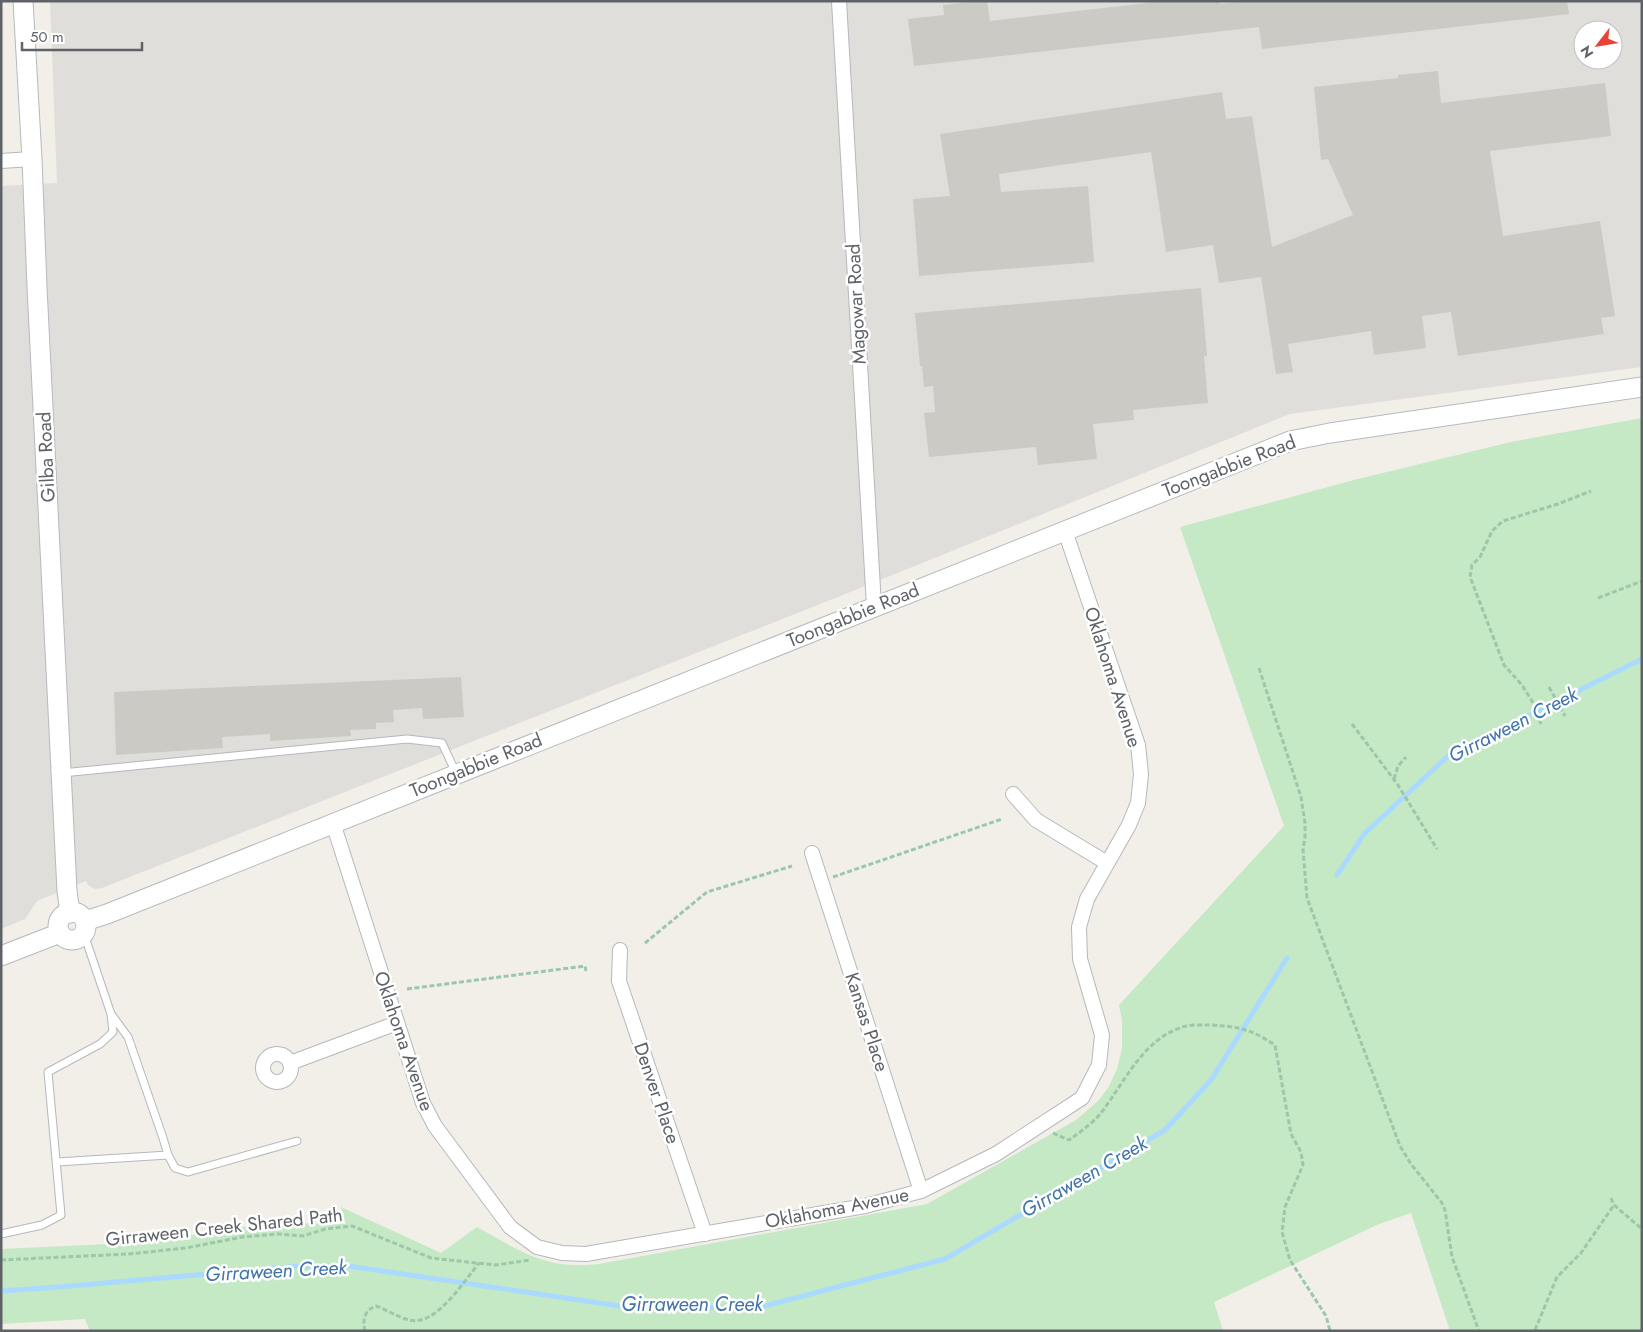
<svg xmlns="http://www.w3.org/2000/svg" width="1643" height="1332" viewBox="0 0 1643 1332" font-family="Jost,sans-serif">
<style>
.industrial{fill:#e0deda;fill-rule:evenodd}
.green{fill:#c5e8c5}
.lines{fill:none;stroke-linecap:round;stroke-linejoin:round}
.stream{stroke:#aadaff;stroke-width:5}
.building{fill:#cccac5}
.lane-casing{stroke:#b5b8bc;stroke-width:9}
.street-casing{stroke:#b5b8bc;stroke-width:16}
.secondary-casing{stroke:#b6babf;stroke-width:21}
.path{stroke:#9cc7a9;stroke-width:3;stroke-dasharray:5 2.5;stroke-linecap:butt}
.lane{stroke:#fff;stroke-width:7}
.street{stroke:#fff;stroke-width:14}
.secondary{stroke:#fff;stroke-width:19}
.labels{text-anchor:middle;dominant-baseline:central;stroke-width:5;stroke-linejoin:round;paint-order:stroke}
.street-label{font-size:19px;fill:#5f6368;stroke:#fff}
.water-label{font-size:20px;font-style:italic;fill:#4174aa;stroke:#fff}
</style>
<rect width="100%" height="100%" fill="#f1efe8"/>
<!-- industrial -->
<path class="industrial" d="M50,1H1642V367L1290,414L843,595L102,888L95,889L88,885L86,881L37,901L25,919L1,929V186L57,183ZM1583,30H1613V60H1583Z"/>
<!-- green -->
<path class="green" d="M1642,418V1331H1450L1411,1213L1379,1224L1214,1302L1223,1331H90L85,1319L1,1324V1249L108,1244L166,1239L268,1223L346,1224L341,1207L441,1253L477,1227C522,1252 545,1270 599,1264L927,1204L1076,1120L1098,1101L1108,1088L1117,1069L1122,1048V1021L1119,1005L1284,826L1180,527L1354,480L1511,442Z"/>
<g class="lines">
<!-- stream -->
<g class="stream">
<path d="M1337,875L1364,834L1449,755L1642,659"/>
<path d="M1,1291L59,1287L299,1266H348L620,1306L757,1308L945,1259L1165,1130L1211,1080L1287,958"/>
</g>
</g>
<!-- building -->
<g class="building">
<path d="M980,1H987L990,21L1164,1H1219L1220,4L1246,1H1567L1569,14L1262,49L1259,27L914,66L908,19L944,15L943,5Z"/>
<path d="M1438,71L1441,103L1605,83L1611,136L1490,151L1503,236L1600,221L1615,316L1601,318L1604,334L1458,356L1451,312L1422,316L1426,348L1374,355L1371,331L1288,344L1293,372L1276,374L1261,277L1219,283L1213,245L1166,252L1151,152L999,174L1001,192L1088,186L1094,262L919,276L913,199L950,196L940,134L1222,92L1226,119L1252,116L1272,247L1353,215L1328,159L1321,160L1314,87L1398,78V75Z"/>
<path d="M1201,288L1207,356H1204L1208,403L1133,410L1134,420L1093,424L1097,459L1038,465L1036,447L929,457L924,413L935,412L933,386L924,387L922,366H920L915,313Z"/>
<path d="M461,677L464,717L423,719L422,708L393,710L394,722L376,723V729L350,730L351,736L270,741V734L222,737L223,748L116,755L114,692Z"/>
</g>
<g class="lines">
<!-- lane casing -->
<g class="lane-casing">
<g id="lane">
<path d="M62,773L407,739L442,743L456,773"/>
<path d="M111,1014L128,1037L163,1138L168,1155L175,1168L188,1172L297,1141"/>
<path d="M57,1162L168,1155"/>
<path d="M1,1234L42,1225L61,1215L48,1072L100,1044L113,1032L111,1014L84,934"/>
</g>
</g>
<!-- street casing -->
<g class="street-casing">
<g id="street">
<path d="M839,1L874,606"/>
<path d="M1,161L32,159"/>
<path d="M1013,794L1036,820L1107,863"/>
<path d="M333,823L423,1103L435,1126L510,1227L537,1247L562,1253L586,1254L865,1206L921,1191L996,1154L1082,1098L1099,1065L1102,1035L1080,959L1079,927L1087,899L1129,825L1138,803L1141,774L1138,745L1065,531"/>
<path d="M812,853L921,1191"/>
<path d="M620,950L619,981L705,1234"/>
<circle cx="277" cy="1068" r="14"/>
<path d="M290,1063L397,1023"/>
</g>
</g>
<!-- secondary casing -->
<g class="secondary-casing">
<g id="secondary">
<path d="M23,1L32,159L37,287L67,891L70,913"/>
<circle cx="72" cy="926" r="14"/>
<path d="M85,921L107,914L1290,441L1330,433L1642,387"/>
<path d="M1,956L60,933"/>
</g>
</g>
<!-- path -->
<g class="path">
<path d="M1598,598L1642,581"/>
<path d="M1259,668L1301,797L1305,823V837L1303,850L1307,898L1400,1146L1411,1164L1442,1203L1445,1210L1452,1257L1479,1331"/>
<path d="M1549,687L1565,716"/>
<path d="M1352,724L1398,785L1437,849"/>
<path d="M1541,724L1532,701L1522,685L1504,665L1470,577L1472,565L1480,557L1492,531L1503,521L1558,504L1591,491"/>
<path d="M1394,779L1398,766L1406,757"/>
<path d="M833,877L1002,819"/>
<path d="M645,943L707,892L792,866"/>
<path d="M407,989L585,966L586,971"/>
<path d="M1053,1133L1069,1140C1080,1132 1092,1124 1101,1113C1124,1083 1142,1041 1180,1028C1189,1024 1201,1025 1211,1025C1241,1027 1250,1029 1275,1045L1291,1134L1301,1152L1303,1165L1285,1207L1282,1232L1290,1260L1326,1316L1330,1331"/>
<path d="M1611,1198L1614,1205L1642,1229"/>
<path d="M1,1260L128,1254L186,1248L242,1237L278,1234L303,1236L325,1229L352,1226L431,1258L495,1265L531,1260"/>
<path d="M1535,1330L1557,1277L1581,1253L1614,1205"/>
<path d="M365,1331C362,1319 365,1310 376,1306C387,1310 398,1317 409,1320C436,1327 464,1281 479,1263"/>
</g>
<!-- lane -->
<use href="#lane" class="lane"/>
<!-- street -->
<use href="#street" class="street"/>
<!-- secondary -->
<use href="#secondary" class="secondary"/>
</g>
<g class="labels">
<!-- street labels -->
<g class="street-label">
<text transform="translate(856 304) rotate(-93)">Magowar Road</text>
<text transform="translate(46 457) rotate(-93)">Gilba Road</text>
<text transform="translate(1229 466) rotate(-21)">Toongabbie Road</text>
<text transform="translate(853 615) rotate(-22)">Toongabbie Road</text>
<text transform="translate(1113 677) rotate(72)">Oklahoma Avenue</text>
<text transform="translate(476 765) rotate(-22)">Toongabbie Road</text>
<text transform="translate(867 1022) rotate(72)">Kansas Place</text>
<text transform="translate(404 1041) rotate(71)">Oklahoma Avenue</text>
<text transform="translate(657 1093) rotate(71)">Denver Place</text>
<text transform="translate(837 1208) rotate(-11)">Oklahoma Avenue</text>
<text transform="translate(224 1227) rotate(-6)">Girraween Creek Shared Path</text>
</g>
<!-- water labels -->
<g class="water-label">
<text transform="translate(1513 725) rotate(-27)">Girraween Creek</text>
<text transform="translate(1084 1177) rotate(-30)">Girraween Creek</text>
<text transform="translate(276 1271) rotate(-3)">Girraween Creek</text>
<text x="692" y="1304">Girraween Creek</text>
</g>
</g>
<!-- border -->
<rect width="1643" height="1332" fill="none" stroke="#5f6368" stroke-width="5"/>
<!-- north arrow -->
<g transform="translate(1598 45) rotate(239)"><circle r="24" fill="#ffffff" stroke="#bfc1c3"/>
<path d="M0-4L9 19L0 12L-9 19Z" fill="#ea4335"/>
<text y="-8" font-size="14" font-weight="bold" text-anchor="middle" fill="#5f6368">N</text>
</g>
<!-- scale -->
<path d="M22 42v8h120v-8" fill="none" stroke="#5f6368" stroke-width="2.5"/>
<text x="30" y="42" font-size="15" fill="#5f6368" stroke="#ffffff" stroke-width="4" paint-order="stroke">50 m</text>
</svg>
